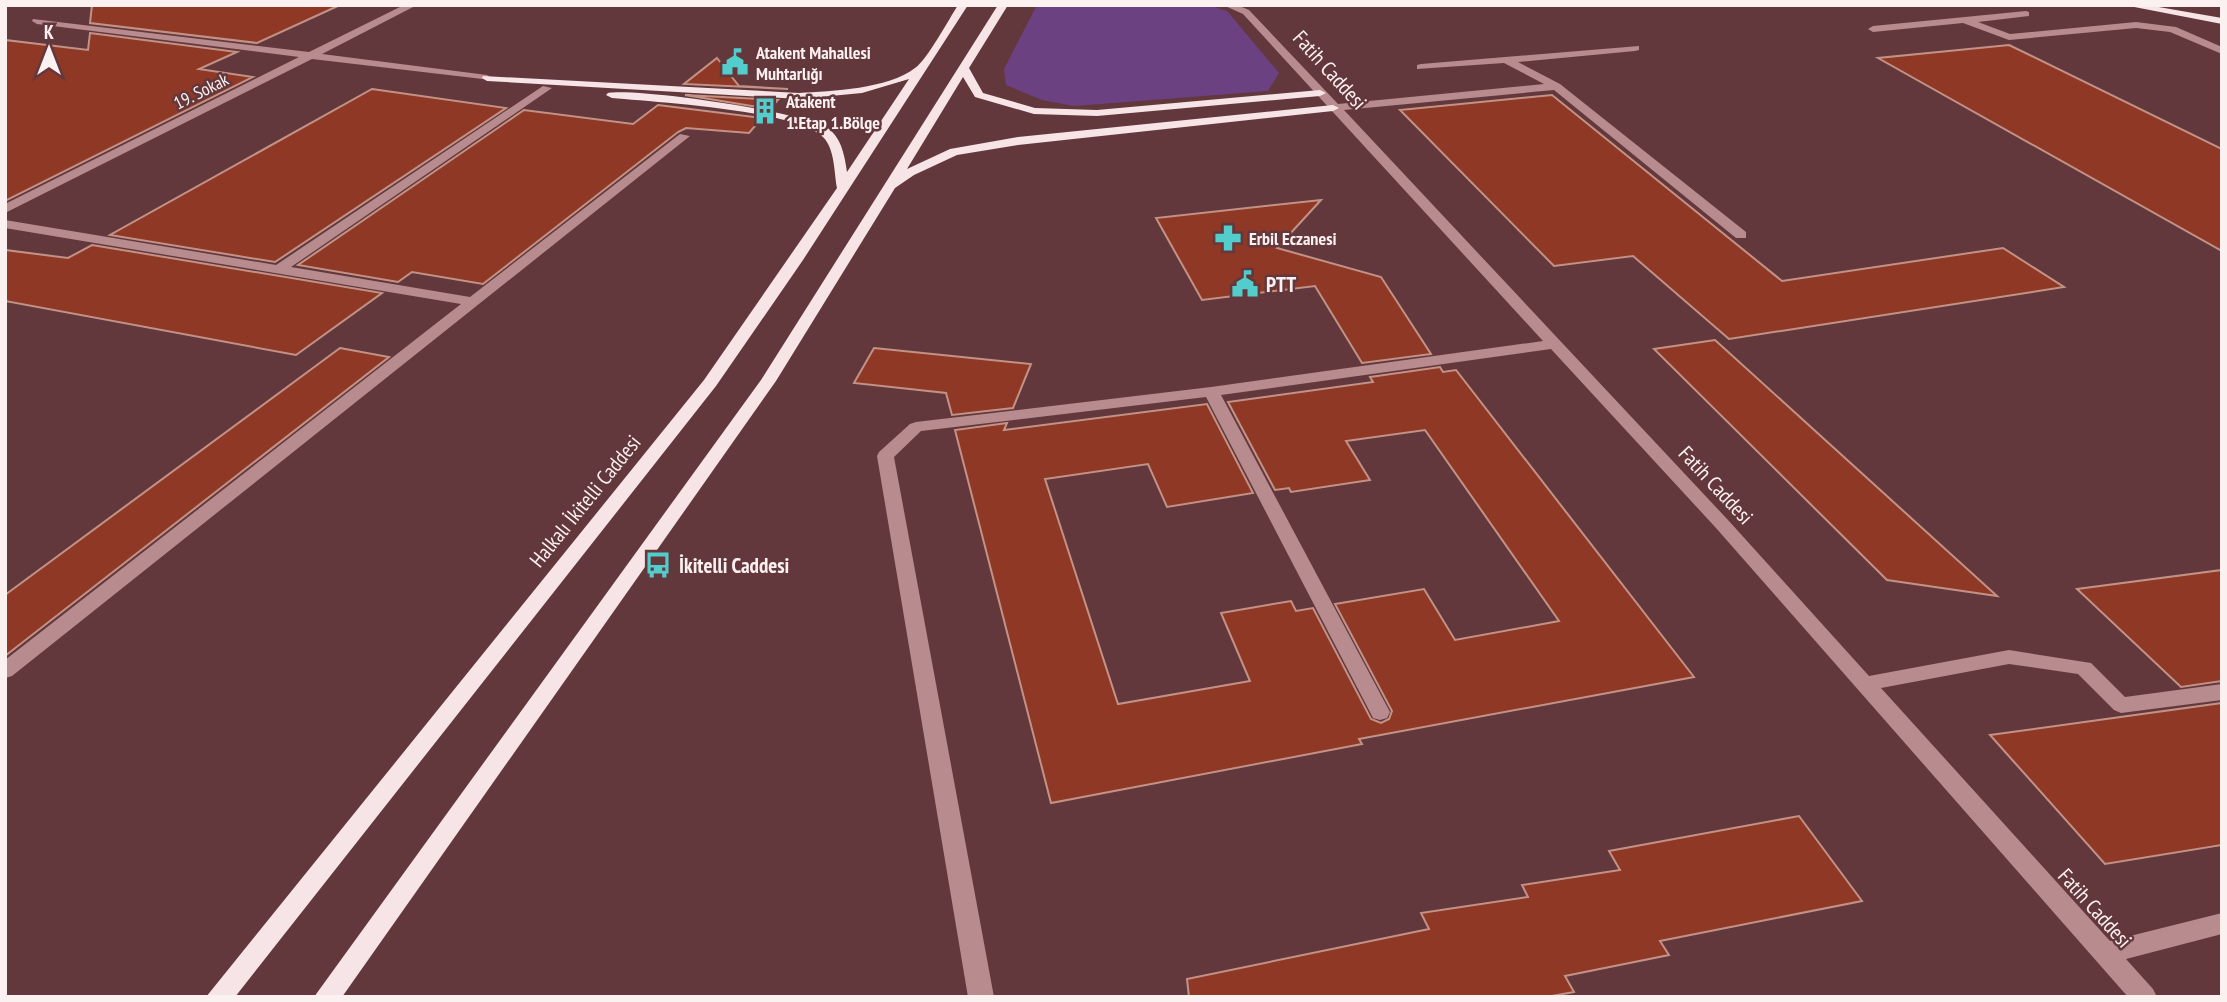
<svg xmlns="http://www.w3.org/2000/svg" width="2227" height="1002" viewBox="0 0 2227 1002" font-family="'PT Sans Narrow',sans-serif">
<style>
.green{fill:#6c4181}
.building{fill:#8f3826;stroke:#c39286;stroke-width:2}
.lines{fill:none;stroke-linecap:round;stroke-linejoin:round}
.minor{fill:#b88b8f;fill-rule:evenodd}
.major{fill:#f7e4e6;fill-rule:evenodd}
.labels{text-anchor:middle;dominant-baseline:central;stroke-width:5;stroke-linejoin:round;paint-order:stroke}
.far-poi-label{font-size:18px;font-weight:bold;fill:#fcf1f1;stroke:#63383c;text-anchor:start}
.far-street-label{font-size:18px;fill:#fcf1f1;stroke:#63383c}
.street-label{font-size:21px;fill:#fcf1f1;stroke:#63383c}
.poi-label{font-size:21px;font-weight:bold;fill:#fcf1f1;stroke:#63383c;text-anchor:start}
</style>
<rect width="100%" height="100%" fill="#63383c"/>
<!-- green -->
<path class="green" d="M1037,5H1208L1227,11L1279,73L1268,91L1074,106L1042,100L1006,85L1004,69Z"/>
<!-- building -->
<g class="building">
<path d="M92,5H340L257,43L90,23Z"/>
<path d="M90,33L237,52L199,69L253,77L5,201V40L88,50Z"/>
<path d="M2009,45L2222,149V251L1878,58Z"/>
<path d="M717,58L739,86L788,89L684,84Z"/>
<path d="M372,89L506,108L275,262L110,235Z"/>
<path d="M685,95L778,100L770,109Z"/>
<path d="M1552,95L1782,281L2003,248L2064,287L1729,339L1633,256L1554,266L1400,110Z"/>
<path d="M658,105L762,118L749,133L686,128L678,132L483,284L412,272L398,282L298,265L524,110L633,124Z"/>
<path d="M1321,200L1277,248L1381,277L1431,354L1362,363L1315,286L1202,300L1156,218Z"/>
<path d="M92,245L382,293L296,355L5,301V250L68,258Z"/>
<path d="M1715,340L1997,596L1887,580L1654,349Z"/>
<path d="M340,348L389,357L5,656V595Z"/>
<path d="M874,348L1031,364L1013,408L952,415L946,393L854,383Z"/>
<path d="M1440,367L1443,372L1456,370L1694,677L1359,739L1362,744L1051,803L955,430L1007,423L1004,430L1207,404L1253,493L1167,507L1148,464L1045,479L1118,704L1250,681L1221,613L1291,601L1296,611L1313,608L1371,719L1381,723L1389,719L1392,711L1335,604L1424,589L1455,640L1559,621L1425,430L1346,441L1370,480L1291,492L1289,488L1275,490L1228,402L1373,382L1370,377Z"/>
<path d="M2222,570V681L2181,687L2077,589Z"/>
<path d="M2222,703V845L2105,864L1990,735Z"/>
<path d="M1799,816L1862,901L1660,941L1669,955L1565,976L1574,992L1546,997H1189L1187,979L1429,929L1421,913L1528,897L1522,885L1620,870L1609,851Z"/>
</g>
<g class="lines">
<!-- minor -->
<g class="minor">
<path d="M404,5H417L322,54L487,75L492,78L491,80L312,59L5,213V204L299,57L37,24L32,21L33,19L309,52Z"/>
<path d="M1223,5H1237L1249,10L1338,104L1544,84L1504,63L1417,69V65L1421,64L1639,46V50L1635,51L1518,62L1560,84L1746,232V238H1736L1554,90L1344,110L1728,520L1869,676L2009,650L2091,663L2125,697L2222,684V700L2121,713L2114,710L2078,674L2009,664L1881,688L2110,941L2222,913V934L2126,959L2153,989L2157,997H2128L1716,528L1551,349L1221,395L1390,712L1387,718L1380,720L1373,718L1370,712L1206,397L921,431L894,457L994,997H968L877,456L879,452L910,424L916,422L1211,387L1543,341L1243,14Z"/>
<path d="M2026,11L2029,12V16L1978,22L2010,34L2136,22L2176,27L2222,47V54L2170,32L2136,28L2009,40L1963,23L1873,32L1868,29L1873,26Z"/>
<path d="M543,86L552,88L291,267L470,297L680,134L690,136L12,676L5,678V660L461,304L5,228V220L276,265Z"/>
</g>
<!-- major -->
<g class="major">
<path d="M958,5H968L803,260L716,386L235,997H206L704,380L837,188C834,172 835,149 823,137C796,110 654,102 612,98L606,95L608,93C639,88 805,112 829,129C842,139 845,158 847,172L909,79L862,93L799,99L487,81L482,78L483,76L799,93C832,91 888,89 915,68C927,60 949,19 958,5Z"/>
<path d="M998,5H1008L969,68L983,93L1035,108L1097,110L1320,90L1326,93L1320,96L1097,116L1034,114L975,97L963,77L907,169L950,149L1018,137L1333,105L1339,108L1333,111L1018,145L957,155L914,175L895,188L776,381L342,997H314L761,380Z"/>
<path d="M2124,5H2147L2222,18V24Z"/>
</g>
</g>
<!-- icons -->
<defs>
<g id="civic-bare" transform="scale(2.1)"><path d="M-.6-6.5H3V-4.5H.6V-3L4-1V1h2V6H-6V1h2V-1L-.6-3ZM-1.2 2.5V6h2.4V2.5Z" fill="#53cdcb" stroke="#63383c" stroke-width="2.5" paint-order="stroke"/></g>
<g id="building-bare" transform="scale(2.1)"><path d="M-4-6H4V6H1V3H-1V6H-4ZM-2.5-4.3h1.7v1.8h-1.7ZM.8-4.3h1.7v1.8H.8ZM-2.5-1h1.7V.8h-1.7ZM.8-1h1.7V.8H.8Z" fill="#53cdcb" stroke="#63383c" stroke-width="2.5" paint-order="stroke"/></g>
<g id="pharmacy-bare" transform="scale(2.1)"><path d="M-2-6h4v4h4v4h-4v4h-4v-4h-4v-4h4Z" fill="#53cdcb" stroke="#63383c" stroke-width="2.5" paint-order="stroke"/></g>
<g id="bus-bare" transform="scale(2.1)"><path d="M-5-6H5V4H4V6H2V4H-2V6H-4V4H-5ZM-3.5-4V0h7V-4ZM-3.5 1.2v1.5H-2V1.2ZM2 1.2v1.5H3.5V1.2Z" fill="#53cdcb" stroke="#63383c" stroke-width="2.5" paint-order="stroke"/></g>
</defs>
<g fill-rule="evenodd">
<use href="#civic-bare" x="735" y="62"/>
<use href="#building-bare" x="765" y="111"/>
<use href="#pharmacy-bare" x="1228" y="238"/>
<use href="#civic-bare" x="1245" y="284"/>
<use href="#bus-bare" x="658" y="565"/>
</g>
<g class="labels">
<!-- far-poi labels -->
<g class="far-poi-label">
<text x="756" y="52">Atakent Mahallesi<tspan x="756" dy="21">Muhtarlığı</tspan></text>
<text x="786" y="101">Atakent<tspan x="786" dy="21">1.Etap 1.Bölge</tspan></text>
<text x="1249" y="238">Erbil Eczanesi</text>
</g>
<!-- far-street labels -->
<g class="far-street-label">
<text transform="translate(201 91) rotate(-27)">19. Sokak</text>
</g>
<!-- street labels -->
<g class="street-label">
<text transform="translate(1330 70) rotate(48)">Fatih Caddesi</text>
<text transform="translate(1716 485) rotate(47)">Fatih Caddesi</text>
<text transform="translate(585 501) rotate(-51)">Halkalı İkitelli Caddesi</text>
<text transform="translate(2095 908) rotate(48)">Fatih Caddesi</text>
</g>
<!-- poi labels -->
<g class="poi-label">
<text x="1266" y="284">PTT</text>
<text x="679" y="565">İkitelli Caddesi</text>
</g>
</g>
<!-- border -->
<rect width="2227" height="1002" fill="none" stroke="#fcf1f1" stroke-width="14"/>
<!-- north arrow -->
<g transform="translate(49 49)" stroke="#63383c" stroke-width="5" paint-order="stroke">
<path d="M0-5L12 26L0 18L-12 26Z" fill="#fcf1f1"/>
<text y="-10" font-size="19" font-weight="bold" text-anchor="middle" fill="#fcf1f1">K</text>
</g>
</svg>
